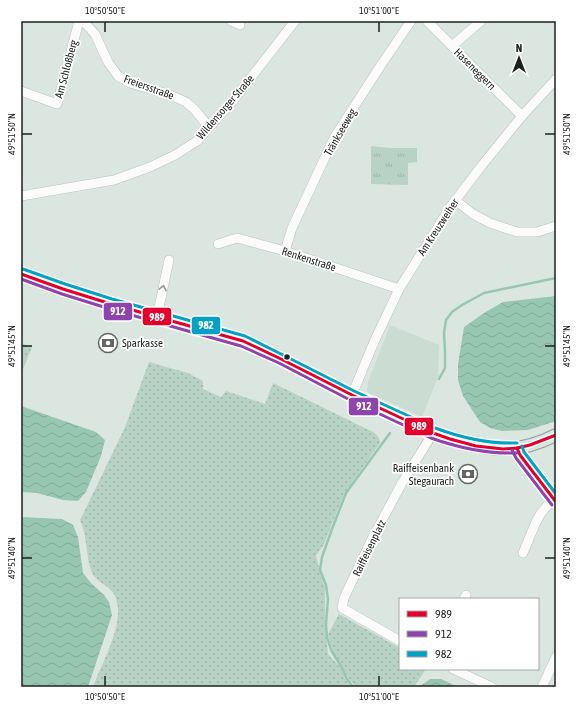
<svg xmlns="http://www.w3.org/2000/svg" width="577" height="708" viewBox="0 0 577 708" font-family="'Asap Condensed',sans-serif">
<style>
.built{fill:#cbdcd3}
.grass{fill:url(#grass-dots)}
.park{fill:url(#park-tufts)}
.water{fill:url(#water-waves)}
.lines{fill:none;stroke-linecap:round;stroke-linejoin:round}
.stream{stroke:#97c7b1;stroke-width:2.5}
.minor-casing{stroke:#bac2be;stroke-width:10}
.major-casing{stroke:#8ca29a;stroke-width:14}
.minor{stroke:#fafbfa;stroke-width:9}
.major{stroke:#dae5e1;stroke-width:12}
.bus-1-casing{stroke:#fff;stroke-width:6}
.bus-2-casing{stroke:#fff;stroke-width:6}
.bus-3-casing{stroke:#fff;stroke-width:6}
.bus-1{stroke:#e4002b;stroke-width:3}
.bus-2{stroke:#8e44ad;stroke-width:3}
.bus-3{stroke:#01a2c5;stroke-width:3}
.oneway{stroke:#969997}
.ticks{fill:none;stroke:#1c221f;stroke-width:1.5}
.bus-dot{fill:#1c221f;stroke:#fff;stroke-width:1.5}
.labels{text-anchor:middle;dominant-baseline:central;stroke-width:3.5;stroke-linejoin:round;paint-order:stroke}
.street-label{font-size:11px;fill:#1c221f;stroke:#fff}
.poi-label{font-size:11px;fill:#1c221f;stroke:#fff;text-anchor:start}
.line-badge{stroke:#fff;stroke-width:1.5}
.badge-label{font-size:11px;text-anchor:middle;font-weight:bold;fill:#fff}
.neatline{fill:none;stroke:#1c221f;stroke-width:1.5}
.ticks-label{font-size:10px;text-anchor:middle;fill:#1c221f}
</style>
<defs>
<pattern id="grass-dots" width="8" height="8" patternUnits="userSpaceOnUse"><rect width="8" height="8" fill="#b8d2c6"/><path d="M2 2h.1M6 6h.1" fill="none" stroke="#9eb4aa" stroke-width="1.8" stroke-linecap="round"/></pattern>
<pattern id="park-tufts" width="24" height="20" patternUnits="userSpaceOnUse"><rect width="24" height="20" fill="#b8d2c6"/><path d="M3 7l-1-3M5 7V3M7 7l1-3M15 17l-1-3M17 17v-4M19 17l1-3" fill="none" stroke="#9eb4aa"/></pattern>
<pattern id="water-waves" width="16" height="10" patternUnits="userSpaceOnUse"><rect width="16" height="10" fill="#97c7b1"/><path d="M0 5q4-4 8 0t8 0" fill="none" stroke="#82ab98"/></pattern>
</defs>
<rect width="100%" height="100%" fill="#dce6e1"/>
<!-- built -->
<path class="built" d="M390,325L439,345L438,377L422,417L367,392L368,382Z"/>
<!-- grass -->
<g class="grass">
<path d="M21,343L32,347L21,374Z"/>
<path d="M149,362L188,373L203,381V389L221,397L226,391L265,404L273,383L322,407L375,433L379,438L380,443L344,494L324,544L316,556L322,579L325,587V616L328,654L341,668L346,680L351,687H93C102,662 128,619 114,594C109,585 97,583 92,573C85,556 88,536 80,520L103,473L125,427Z"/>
<path d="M339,614L400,648V669H426L414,687H356L349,679L333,652L328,634Z"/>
</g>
<!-- park -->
<path class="park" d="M371,146L390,148H417V162L408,163V185L371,184Z"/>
<!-- water -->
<g class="water">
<path d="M556,296V421L528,430L502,431L490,428L480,422L463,396L458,380V364L464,327L484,313L503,302Z"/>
<path d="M21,406L96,432L105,440L101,456L86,492L78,501L63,500L37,493L21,492Z"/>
<path d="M21,517L62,519L73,525L78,537L83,573L91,583L104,595L109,602L112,615L88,687H21Z"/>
<path d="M430,679H441L458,687H419Z"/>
</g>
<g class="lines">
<!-- stream -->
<g class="stream">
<path d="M439,379L445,368V351L444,333L446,320L452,312L462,305L484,293L556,278"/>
<path d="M353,687L347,679L342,668L331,650L327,637L326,624L328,599L326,585L320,570L322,557L332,529L346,493L390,433"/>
</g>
<!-- minor casing -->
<g class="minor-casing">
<g id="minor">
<path d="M83,21L95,34L108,62L118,76L130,83L168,94L186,102L194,109L209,127"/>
<path d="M231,21L240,25"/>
<path d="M427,21L522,116"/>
<path d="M452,46L481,21"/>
<path d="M21,91L57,104L79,21"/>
<path d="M21,196L114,180L150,167L175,155L197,141L232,102L295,21"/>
<path d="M455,200L473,214L490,223L517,232H537L556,226"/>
<path d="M218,244L237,238L285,251L399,289"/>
<path d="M285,251L292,228L334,138L381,65L411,21"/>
<path d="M157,317L169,260"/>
<path d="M352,395L374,342L399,289L451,206L483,164L522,116L556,79"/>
<path d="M517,448L520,455L556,502"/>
<path d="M523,553L536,522L541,513L553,499"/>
<path d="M464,599L466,595"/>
<path d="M400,641L342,608L344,598L373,537L402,483L433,433"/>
<path d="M453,669L492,687"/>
<path d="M542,687L556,657"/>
</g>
</g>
<!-- major casing -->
<g class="major-casing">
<path id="major" d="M21,274L63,289L111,304L243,341L281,359L352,395L433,433C455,441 479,448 503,449C521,449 540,443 556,435"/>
</g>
<!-- minor -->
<use href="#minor" class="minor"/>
<!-- major -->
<use href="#major" class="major"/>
<!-- bus-1 casing -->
<g class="bus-1-casing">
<g id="bus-1">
<path d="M21,274L63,289L111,304L243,341L281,359L352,395L433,433L450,439L476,446L503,449L517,448L530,445L556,435"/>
<path d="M517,448L520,455L556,502"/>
</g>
</g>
<!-- bus-2 casing -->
<g class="bus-2-casing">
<g id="bus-2">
<path d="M21,279L62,294L110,309L241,346L279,363L350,400L431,438C459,448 487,454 517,453"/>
<path d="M512,450L516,458L552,505"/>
</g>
</g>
<!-- bus-3 casing -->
<g class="bus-3-casing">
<g id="bus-3">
<path d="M23,269L65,284L112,299L245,336L283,355L354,391L435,428C462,438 488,444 517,443"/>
<path d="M522,446L524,452L556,494"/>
</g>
</g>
<!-- bus-1 -->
<use href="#bus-1" class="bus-1"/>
<!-- bus-2 -->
<use href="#bus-2" class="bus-2"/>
<!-- bus-3 -->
<use href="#bus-3" class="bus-3"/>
</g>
<!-- one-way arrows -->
<defs><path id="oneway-chevron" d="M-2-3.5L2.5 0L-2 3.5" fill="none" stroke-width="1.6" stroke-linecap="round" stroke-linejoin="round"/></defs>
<use class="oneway" href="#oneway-chevron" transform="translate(163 288) rotate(-78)"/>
<!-- ticks -->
<path class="ticks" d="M105,22V32M379,22V32M22,134H32M545,134H555M22,346H32M545,346H555M22,558H32M545,558H555M105,676V686M379,676V686"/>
<!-- icons -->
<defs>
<g id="bank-ring" transform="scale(1)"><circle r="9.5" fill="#fff" stroke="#5f6763" stroke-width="1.5"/><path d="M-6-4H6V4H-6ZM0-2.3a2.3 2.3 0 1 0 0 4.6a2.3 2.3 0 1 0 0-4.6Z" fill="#5f6763"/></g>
</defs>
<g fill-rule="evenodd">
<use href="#bank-ring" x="108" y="343"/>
<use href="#bank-ring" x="468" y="474"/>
</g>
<!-- markers -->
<circle class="bus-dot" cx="287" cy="357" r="3.5"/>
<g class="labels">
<!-- street labels -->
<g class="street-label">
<text transform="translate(66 69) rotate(-75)">Am Schloßberg</text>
<text transform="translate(475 69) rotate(45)">Haseneggern</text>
<text transform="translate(149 87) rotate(20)">Freiersstraße</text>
<text transform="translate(225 107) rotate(-49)">Wildensorger Straße</text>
<text transform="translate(340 132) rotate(-60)">Tränkseeweg</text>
<text transform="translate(438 227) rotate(-57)">Am Kreuzweiher</text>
<text transform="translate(309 259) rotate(18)">Renkenstraße</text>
<text transform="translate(369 548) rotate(-64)">Raiffeisenplatz</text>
</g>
<!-- poi labels -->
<g class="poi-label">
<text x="122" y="343">Sparkasse</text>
<text x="454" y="468" text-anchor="end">Raiffeisenbank<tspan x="454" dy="13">Stegaurach</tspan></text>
</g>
</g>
<g class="line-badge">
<rect x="103" y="302" width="30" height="19" rx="4" fill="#8e44ad"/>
<rect x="142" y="307" width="30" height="19" rx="4" fill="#e4002b"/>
<rect x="191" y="316" width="30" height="19" rx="4" fill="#01a2c5"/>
<rect x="348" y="397" width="31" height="19" rx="4" fill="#8e44ad"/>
<rect x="404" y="417" width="30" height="19" rx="4" fill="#e4002b"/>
</g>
<g class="badge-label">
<text x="118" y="315">912</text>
<text x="157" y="321">989</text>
<text x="206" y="329">982</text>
<text x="364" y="410">912</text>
<text x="419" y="430">989</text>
</g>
<!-- border -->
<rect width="577" height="708" fill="none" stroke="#ffffff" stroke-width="44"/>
<!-- legend -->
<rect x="399" y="598" width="140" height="72" fill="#ffffff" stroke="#a4a7a5"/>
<rect x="407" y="611" width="20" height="6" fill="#e4002b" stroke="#a4a7a5"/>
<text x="435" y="618" font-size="12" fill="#1c221f">989</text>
<rect x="407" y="631" width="20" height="6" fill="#8e44ad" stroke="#a4a7a5"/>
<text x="435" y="638" font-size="12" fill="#1c221f">912</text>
<rect x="407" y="651" width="20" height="6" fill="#01a2c5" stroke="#a4a7a5"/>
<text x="435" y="658" font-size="12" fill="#1c221f">982</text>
<!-- north arrow -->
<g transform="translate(519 58)" stroke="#ffffff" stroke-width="3" paint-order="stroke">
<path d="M0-3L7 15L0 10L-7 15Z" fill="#1c221f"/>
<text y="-6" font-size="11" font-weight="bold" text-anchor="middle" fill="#1c221f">N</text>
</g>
<rect x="22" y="22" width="533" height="664" class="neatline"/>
<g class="ticks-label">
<text x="105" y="14">10°50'50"E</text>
<text x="379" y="14">10°51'00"E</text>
<text transform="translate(11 134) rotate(-90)" y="4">49°51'50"N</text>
<text transform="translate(566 134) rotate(-90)" y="4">49°51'50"N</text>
<text transform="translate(11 346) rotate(-90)" y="4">49°51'45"N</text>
<text transform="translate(566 346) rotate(-90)" y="4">49°51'45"N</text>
<text transform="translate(11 558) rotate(-90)" y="4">49°51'40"N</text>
<text transform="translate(566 558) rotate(-90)" y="4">49°51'40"N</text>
<text x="105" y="700">10°50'50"E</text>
<text x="379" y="700">10°51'00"E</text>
</g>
</svg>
